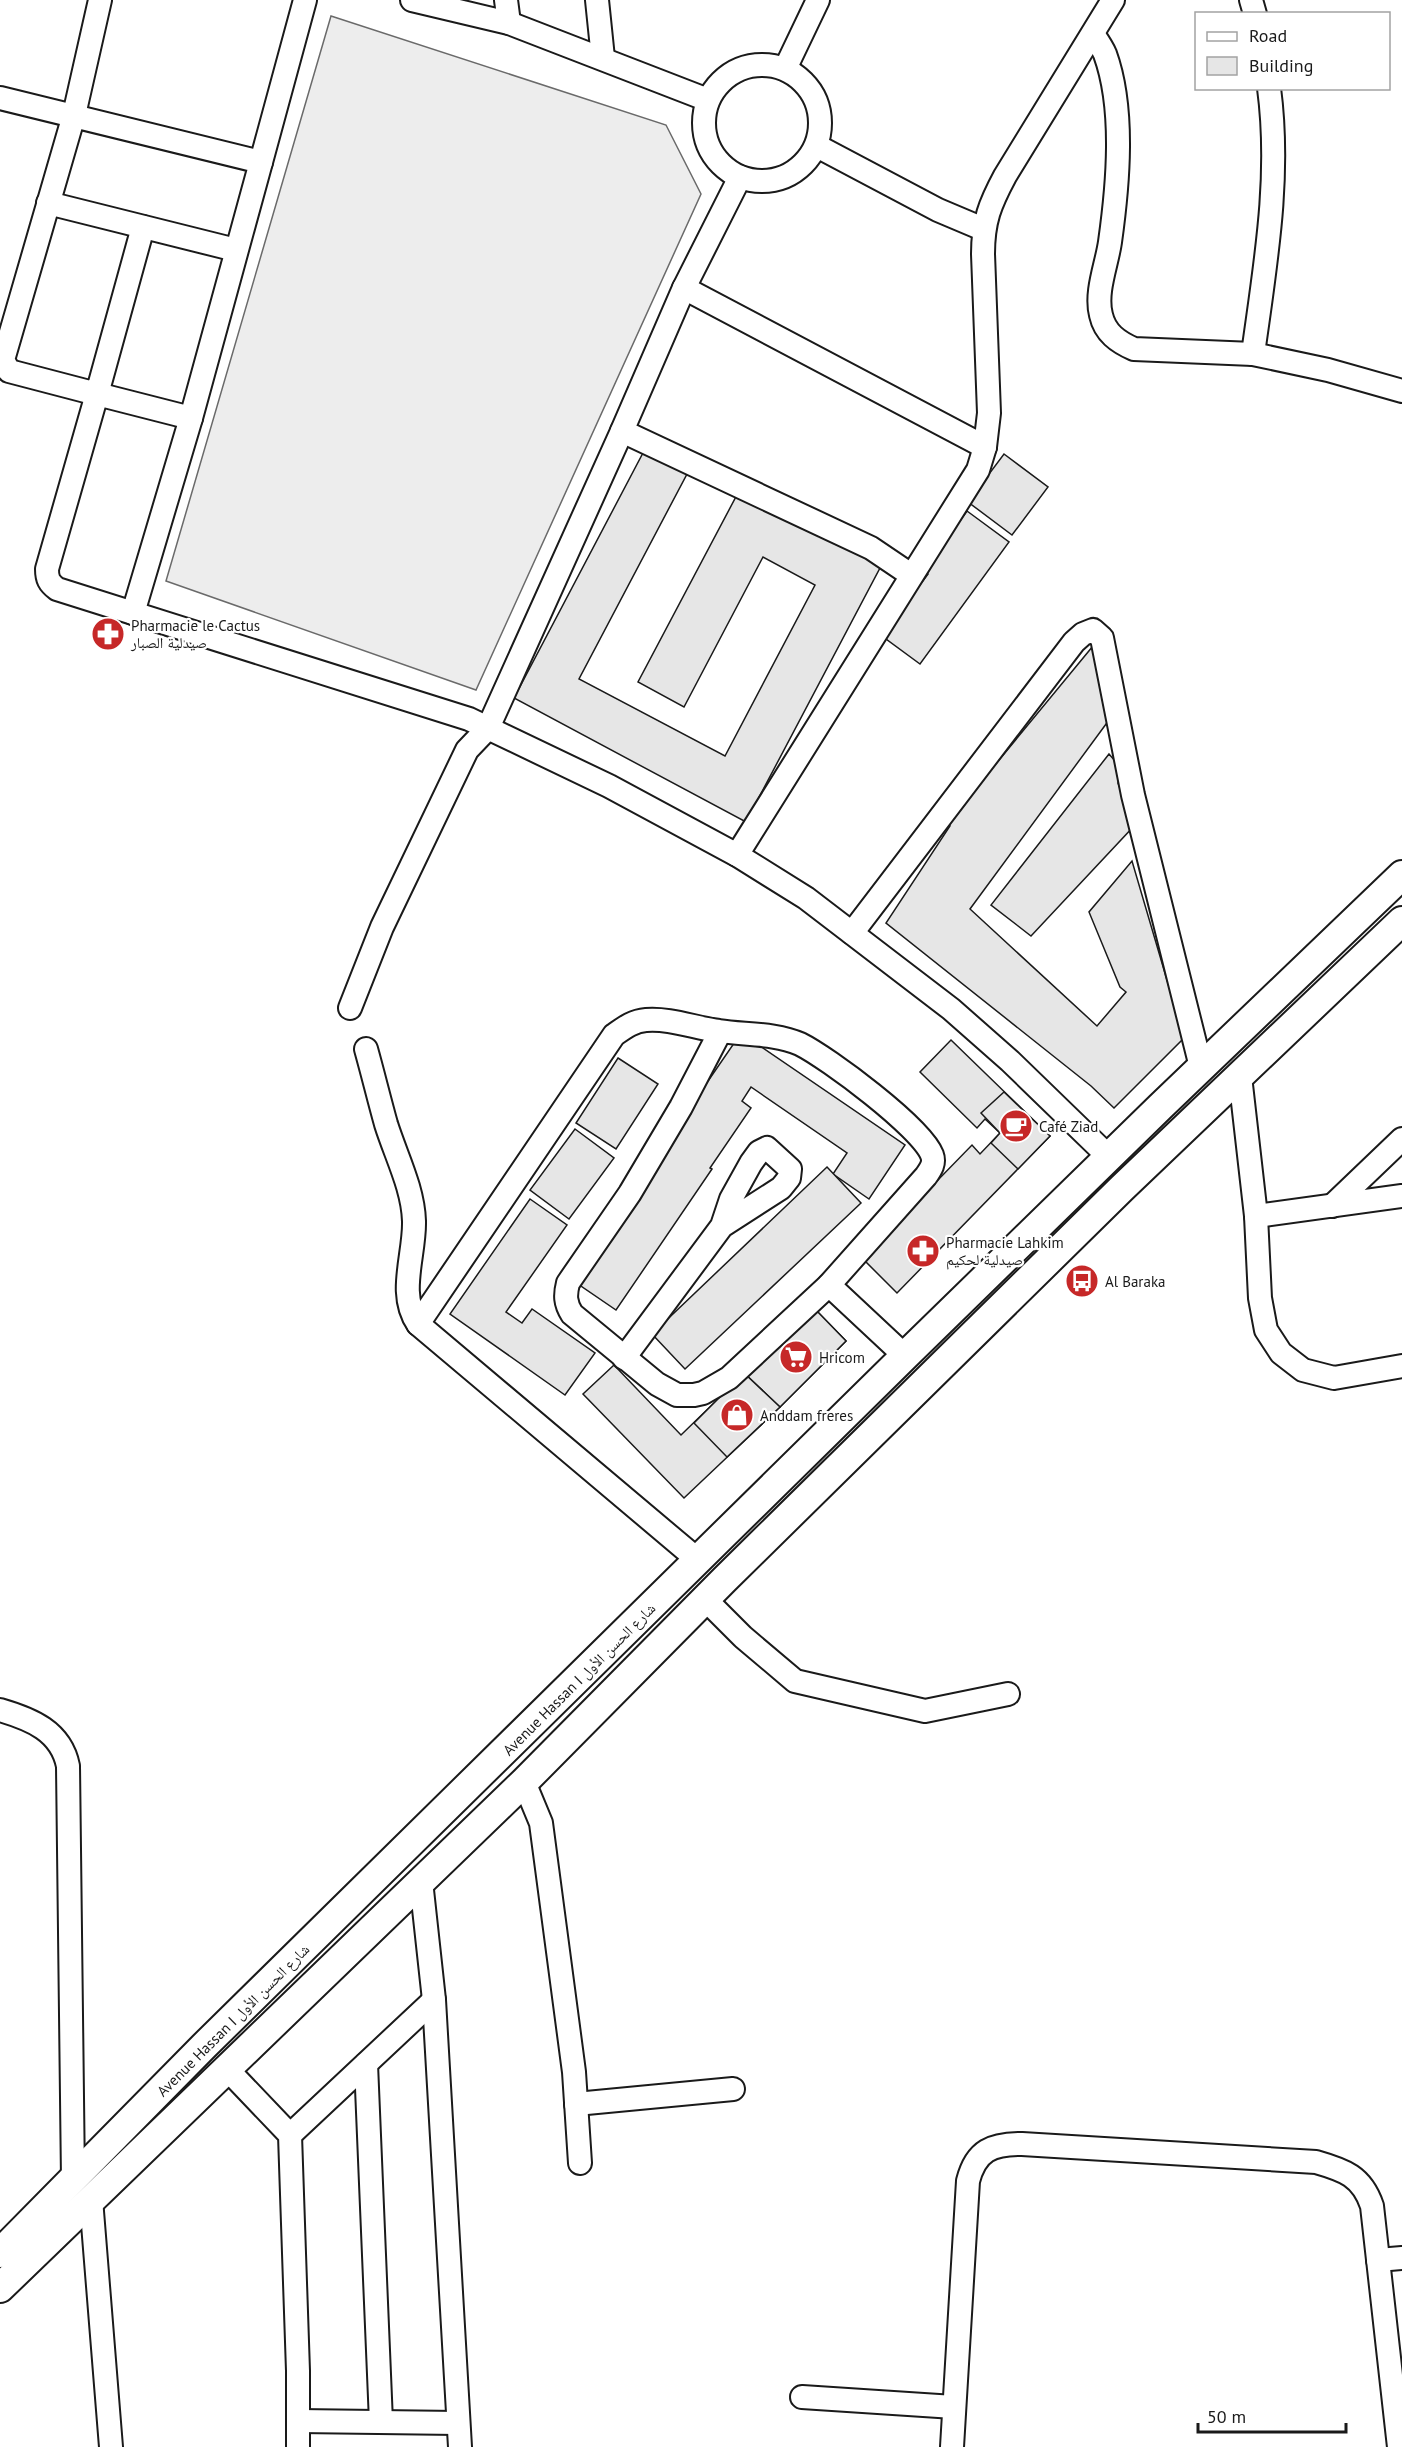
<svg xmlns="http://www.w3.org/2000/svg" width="1402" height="2447" viewBox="0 0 1402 2447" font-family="'PT Sans','Noto Naskh Arabic',sans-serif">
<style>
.built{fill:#ededed;stroke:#6a6a6a;stroke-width:1.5}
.building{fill:#e6e6e6;stroke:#1a1a1a;stroke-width:1.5}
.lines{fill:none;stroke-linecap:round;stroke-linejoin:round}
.minor-casing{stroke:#1a1a1a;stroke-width:26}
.major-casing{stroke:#1a1a1a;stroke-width:32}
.minor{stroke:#fff;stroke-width:22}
.major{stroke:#fff;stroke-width:28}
.labels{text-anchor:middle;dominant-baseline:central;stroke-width:4.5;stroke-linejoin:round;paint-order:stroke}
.poi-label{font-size:15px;fill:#1a1a1a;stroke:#fff;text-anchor:start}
.street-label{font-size:15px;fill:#1a1a1a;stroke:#fff}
</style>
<rect width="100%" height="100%" fill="#fff"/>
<!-- built -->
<path class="built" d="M331,16L666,125L701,194L476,690L166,581Z"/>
<!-- building -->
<g class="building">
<path d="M644,451L687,474L579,679L725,756L815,585L763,557L684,707L638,682L739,491L881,566L746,822L514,698Z"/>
<path d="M1004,454L1048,487L1012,535L968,502Z"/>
<path d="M967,511L1009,542L920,664L882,636L928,574L924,570Z"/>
<path d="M1093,646L1109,720L970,909L1097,1026L1126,992L1120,987L1089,912L1132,861L1184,1038L1114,1108L1091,1086L886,923L950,826L946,816L971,794Z"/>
<path d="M1109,754L1123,770L1118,783L1134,826L1031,936L991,905Z"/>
<path d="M741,1033L905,1145L869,1199L833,1174L847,1153L751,1087L742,1101L751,1108L710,1168L712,1169L616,1310L578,1284L673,1132Z"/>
<path d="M951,1040L1050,1136L897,1293L862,1258L972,1145L980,1154L1000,1133L985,1119L977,1128L920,1072Z"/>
<path d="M618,1058L658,1084L616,1149L576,1123Z"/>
<path d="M1004,1092L1050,1136L1018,1169L991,1143L1000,1133L981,1113Z"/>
<path d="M575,1129L614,1158L569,1219L530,1190Z"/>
<path d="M827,1167L861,1203L685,1369L652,1334Z"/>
<path d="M530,1199L567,1225L506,1312L522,1323L532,1309L595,1353L565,1395L450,1314Z"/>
<path d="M813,1307L846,1341L780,1407L684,1498L583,1394L614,1365L681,1435Z"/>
<path d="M813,1307L846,1341L780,1407L744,1373Z"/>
<path d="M744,1373L780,1407L727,1457L694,1423Z"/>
</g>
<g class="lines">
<!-- minor casing -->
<g class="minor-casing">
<g id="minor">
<path d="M100,0L74,115L3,360L9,371L97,394L143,227"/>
<path d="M412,0L509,23L506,0"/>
<path d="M597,0L603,58"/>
<path d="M1251,0L1255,14"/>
<path d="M509,23L708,100"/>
<path d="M1093,34C1097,40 1102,47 1105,54C1125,109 1118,185 1110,242C1107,264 1095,292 1101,315C1105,333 1118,342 1134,349L1253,354L1328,370L1402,391"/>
<circle cx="762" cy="123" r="58"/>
<path d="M785,69L818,0"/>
<path d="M0,98L261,162L191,418L133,613"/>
<path d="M817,146L938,210L983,229"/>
<path d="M261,162L305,0"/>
<path d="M740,177L684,288L622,431L871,548L911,575"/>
<path d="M48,203L236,250"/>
<path d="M684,288L985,447"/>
<path d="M1253,354C1265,266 1281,178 1269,88"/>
<path d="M191,418L97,394L47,569C47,579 49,583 57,589L469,719L609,786L737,855L806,898L951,1009L1010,1061L1109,1157"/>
<path d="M737,855L978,470L985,447L989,413L983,254C983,221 990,204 1005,176L1113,0"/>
<path d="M852,933L1074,642L1083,634L1093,630L1102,638L1133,795L1201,1067"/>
<path d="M350,1008L382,927L467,750L488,728L622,431"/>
<path d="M720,1032L681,1107L630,1193L568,1283C565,1295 565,1303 572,1314L657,1384L677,1395H694L703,1393L729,1378L829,1285L905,1356"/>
<path d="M366,1049C373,1074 379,1099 386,1124C396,1156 413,1188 414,1221C415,1255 397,1294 418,1324"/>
<path d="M1240,1076L1256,1216L1260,1298L1266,1330L1281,1353L1303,1370L1334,1378L1402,1366"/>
<path d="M1332,1206L1402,1139"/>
<path d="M1256,1216L1402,1196"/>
<path d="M624,1358L722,1226L731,1199L751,1163L759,1152L767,1148L790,1169L789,1178L781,1188L722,1226"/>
<path d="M698,1560L418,1324L614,1035C624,1028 633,1021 646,1020C670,1018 695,1028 719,1031C745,1035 775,1033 800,1044C828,1058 921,1127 932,1155C935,1163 931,1169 926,1176L829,1285"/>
<path d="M705,1599L743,1637L795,1681L925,1711L1008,1694"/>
<path d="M0,1710C31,1719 61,1731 68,1766L73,2180"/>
<path d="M524,1782L541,1823L574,2072L580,2163"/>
<path d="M421,1881L434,2000L460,2447"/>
<path d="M366,2064L381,2422"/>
<path d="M228,2070L290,2135L298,2371V2447"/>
<path d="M576,2104L733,2089"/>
<path d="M290,2135L434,2000"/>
<path d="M91,2199L111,2447"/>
<path d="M1378,2260L1402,2258"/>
<path d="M802,2397L954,2407"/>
<path d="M298,2421L458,2423"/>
<path d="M952,2447L968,2181C976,2150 992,2144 1022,2144L1316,2162C1344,2170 1362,2176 1372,2206L1399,2447"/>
</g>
</g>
<!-- major casing -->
<g class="major-casing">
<g id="major">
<path d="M0,2253L204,2046L905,1356L1160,1107L1402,875"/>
<path d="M0,2288L524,1782L725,1579L1122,1188L1402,921"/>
</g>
</g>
<!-- minor -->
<use href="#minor" class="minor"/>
<!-- major -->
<use href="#major" class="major"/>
</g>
<!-- icons -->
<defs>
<g id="pharmacy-disc" transform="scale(1.725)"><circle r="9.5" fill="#c62828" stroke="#fff"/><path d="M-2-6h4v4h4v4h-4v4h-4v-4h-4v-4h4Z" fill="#fff"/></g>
<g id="cafe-disc" transform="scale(1.725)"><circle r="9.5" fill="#c62828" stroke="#fff"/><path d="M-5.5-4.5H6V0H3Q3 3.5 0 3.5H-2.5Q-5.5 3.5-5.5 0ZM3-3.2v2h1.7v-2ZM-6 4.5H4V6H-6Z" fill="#fff"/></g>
<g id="bus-disc" transform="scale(1.725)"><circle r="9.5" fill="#c62828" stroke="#fff"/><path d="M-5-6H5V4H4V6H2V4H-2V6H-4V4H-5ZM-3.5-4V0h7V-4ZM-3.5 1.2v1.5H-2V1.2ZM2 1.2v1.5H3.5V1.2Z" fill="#fff"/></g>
<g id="supermarket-disc" transform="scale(1.725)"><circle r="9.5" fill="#c62828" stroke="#fff"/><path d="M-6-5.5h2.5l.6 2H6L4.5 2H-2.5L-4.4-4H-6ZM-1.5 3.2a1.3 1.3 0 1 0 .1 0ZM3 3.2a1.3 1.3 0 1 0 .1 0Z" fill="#fff"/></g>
<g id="shop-disc" transform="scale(1.725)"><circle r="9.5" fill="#c62828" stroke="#fff"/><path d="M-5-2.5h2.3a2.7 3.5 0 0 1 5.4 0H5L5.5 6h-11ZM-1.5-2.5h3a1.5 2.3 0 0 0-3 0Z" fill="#fff"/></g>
</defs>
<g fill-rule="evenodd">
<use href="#pharmacy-disc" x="108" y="634"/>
<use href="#cafe-disc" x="1016" y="1126"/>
<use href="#pharmacy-disc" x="923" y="1251"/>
<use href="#bus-disc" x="1082" y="1281"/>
<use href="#supermarket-disc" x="796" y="1357"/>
<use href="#shop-disc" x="737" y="1415"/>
</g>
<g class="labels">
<!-- poi labels -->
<g class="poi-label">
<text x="131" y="625">Pharmacie le Cactus<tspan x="131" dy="17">صيدلية الصبار</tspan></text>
<text x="1039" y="1126">Café Ziad</text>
<text x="946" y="1242">Pharmacie Lahkim<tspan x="946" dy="17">صيدلية لحكيم</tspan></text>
<text x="1105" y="1281">Al Baraka</text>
<text x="819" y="1357">Hricom</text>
<text x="760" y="1415">Anddam freres</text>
</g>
<!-- street labels -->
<g class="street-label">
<text transform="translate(579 1679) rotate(-45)">Avenue Hassan I شارع الحسن الأول</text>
<text transform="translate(233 2020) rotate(-45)">Avenue Hassan I شارع الحسن الأول</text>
</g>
</g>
<!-- legend -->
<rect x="1195" y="12" width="195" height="78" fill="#ffffff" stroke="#a3a3a3" stroke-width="1.5"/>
<rect x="1207" y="32" width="30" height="9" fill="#ffffff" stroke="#a3a3a3" stroke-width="1.5"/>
<text x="1249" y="42" font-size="18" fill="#1a1a1a">Road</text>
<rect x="1207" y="57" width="30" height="18" fill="#e6e6e6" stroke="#a3a3a3" stroke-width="1.5"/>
<text x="1249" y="72" font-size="18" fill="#1a1a1a">Building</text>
<!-- scale -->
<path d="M1198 2423v9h148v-9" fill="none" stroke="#1a1a1a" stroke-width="3"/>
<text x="1207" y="2423" font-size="18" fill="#1a1a1a" stroke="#ffffff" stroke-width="4.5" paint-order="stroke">50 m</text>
</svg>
